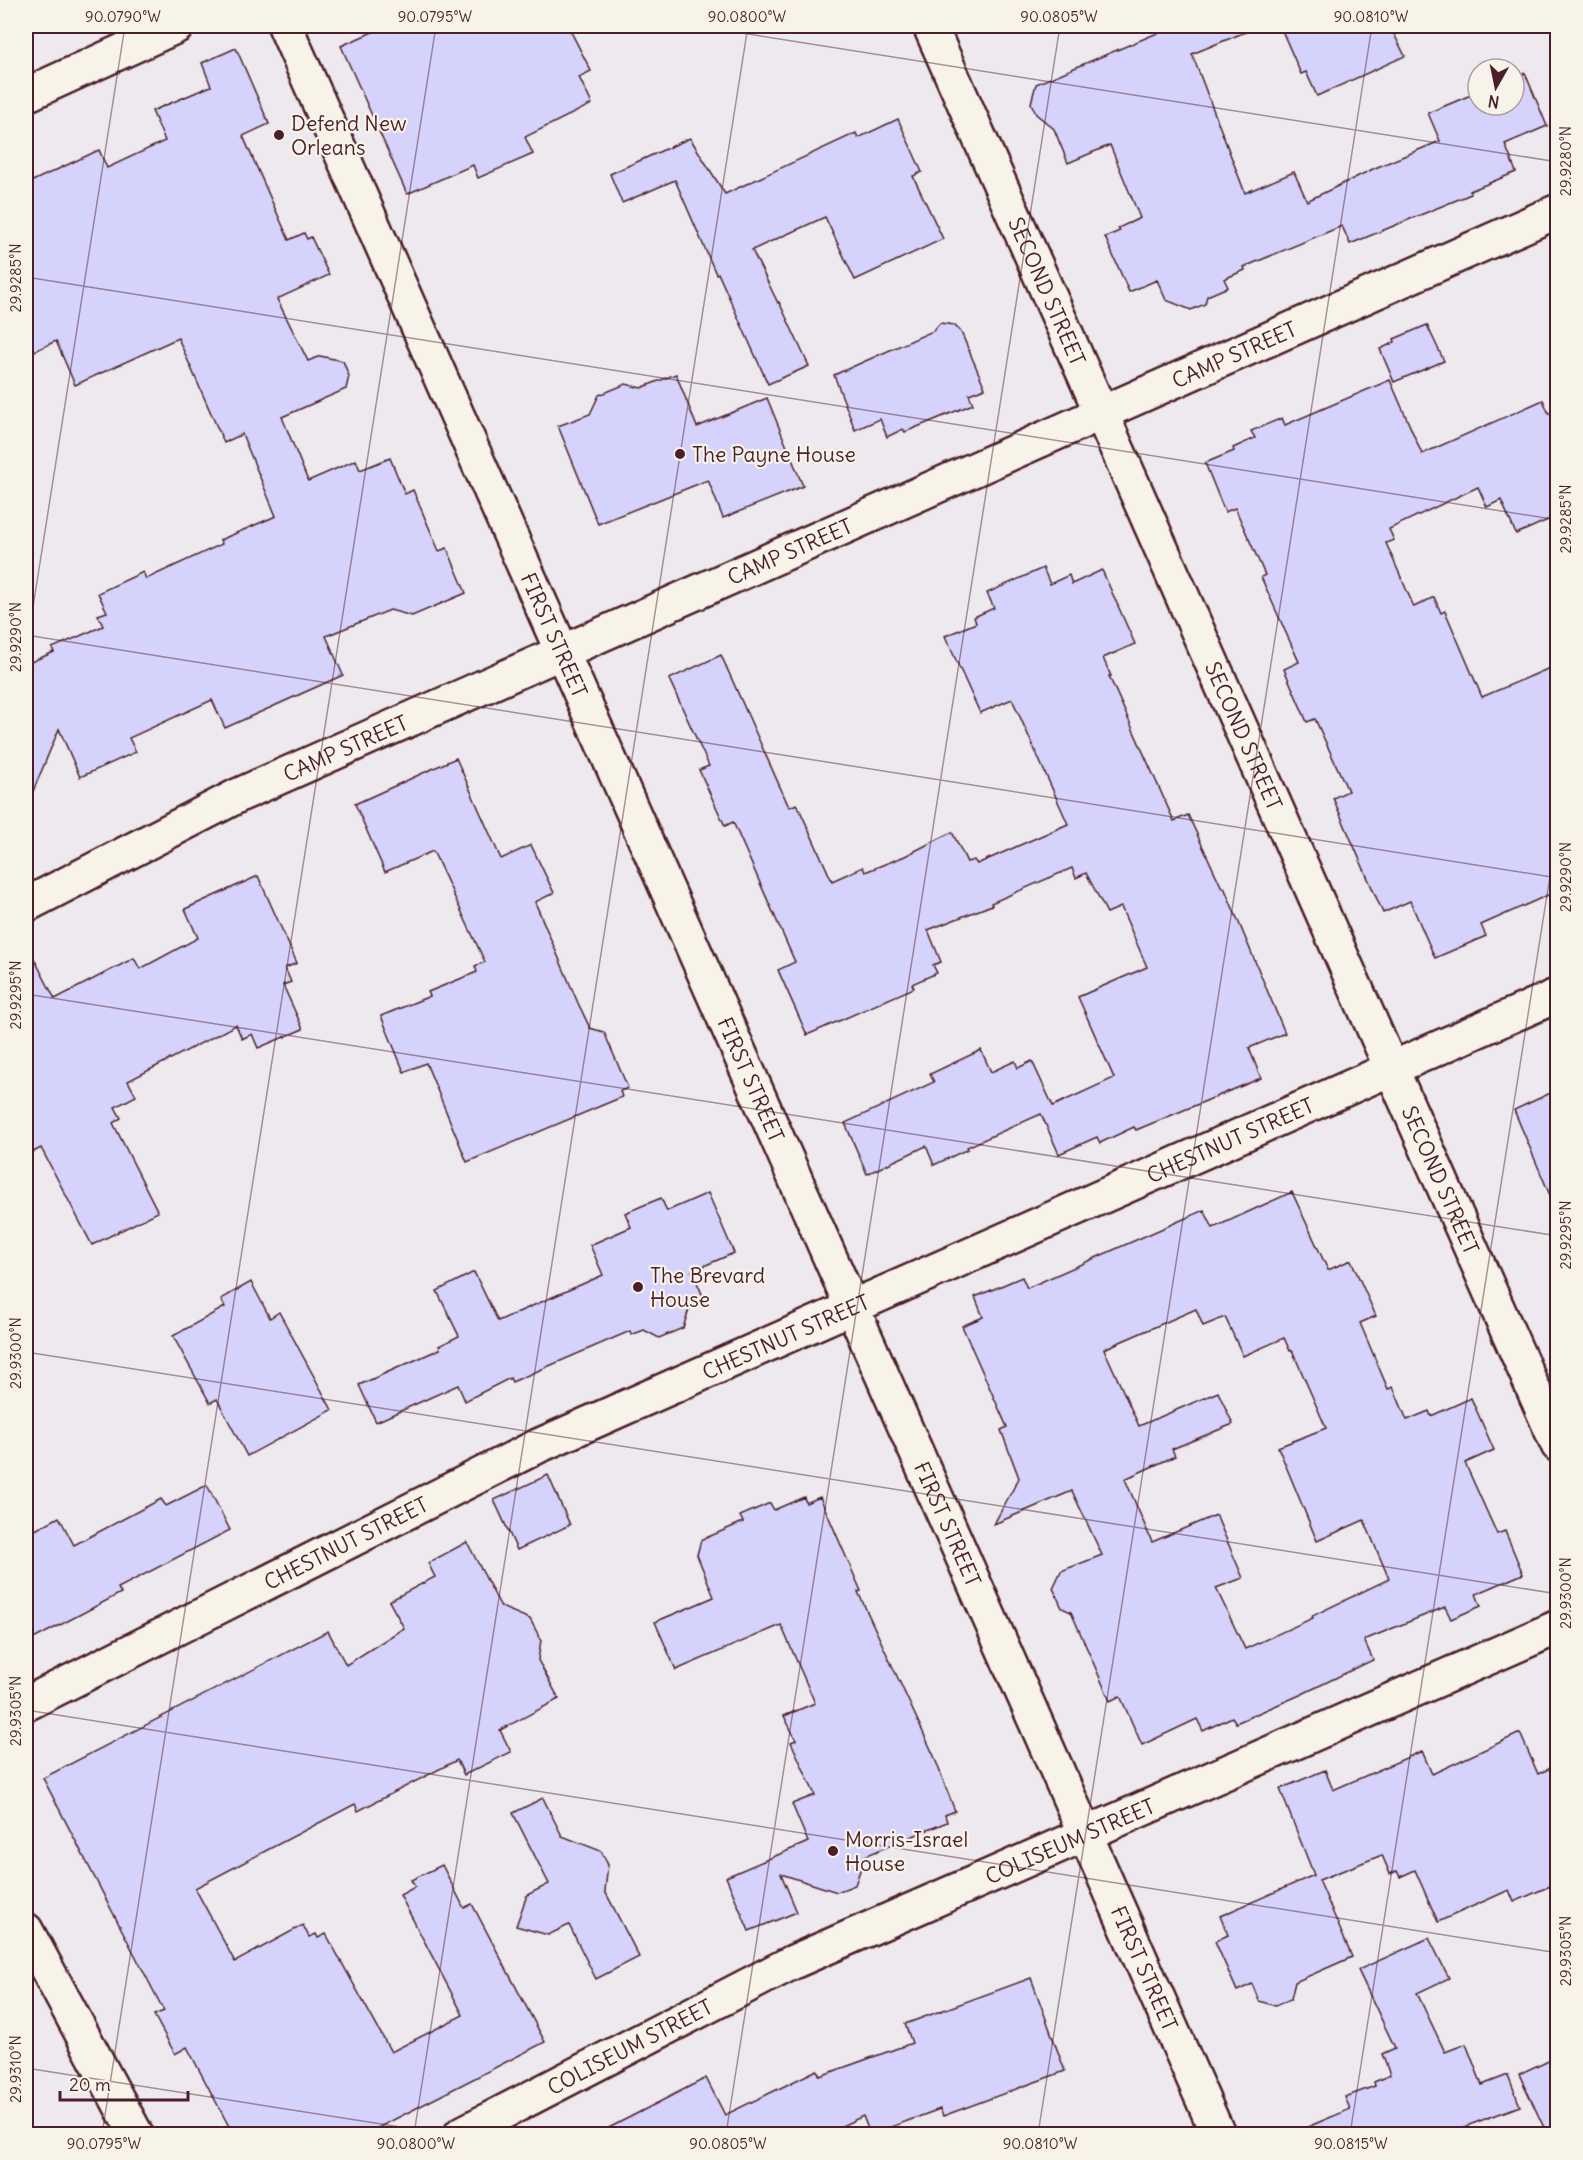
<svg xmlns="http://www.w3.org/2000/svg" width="1583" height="2160" viewBox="0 0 1583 2160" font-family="Delius,sans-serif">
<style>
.building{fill:#d5d2fb;stroke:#4a1f2b;stroke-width:1.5;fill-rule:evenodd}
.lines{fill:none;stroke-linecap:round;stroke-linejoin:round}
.minor-casing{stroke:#4a1f2b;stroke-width:38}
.minor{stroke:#f7f3e8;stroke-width:33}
.ticks{fill:none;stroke:#4a1f2b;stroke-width:1.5;stroke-opacity:0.45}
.poi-dot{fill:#4a1f2b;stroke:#f7f3e8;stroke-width:2}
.labels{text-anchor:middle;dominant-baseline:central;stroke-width:4.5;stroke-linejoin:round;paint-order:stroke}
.poi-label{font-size:21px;fill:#4a1f2b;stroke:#f7f3e8;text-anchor:start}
.street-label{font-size:21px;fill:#4a1f2b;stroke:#f7f3e8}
.neatline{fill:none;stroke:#4a1f2b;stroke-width:2}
.ticks-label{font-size:15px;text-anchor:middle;fill:#4a1f2b}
</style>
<rect width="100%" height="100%" fill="#ede9ee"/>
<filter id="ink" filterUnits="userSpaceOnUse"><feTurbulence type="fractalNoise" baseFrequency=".0167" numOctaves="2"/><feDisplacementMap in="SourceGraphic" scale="12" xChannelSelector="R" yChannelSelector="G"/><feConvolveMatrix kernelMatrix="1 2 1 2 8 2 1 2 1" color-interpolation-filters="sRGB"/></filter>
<g filter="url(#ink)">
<!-- building -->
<g class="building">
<path d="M386,26H568L591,71L579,77L592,104L525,137L533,154L478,178L473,165L407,194L341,46Z"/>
<path d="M1174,26H1260L1192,54L1245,193L1294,172L1307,201L1375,168L1440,141L1428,113L1478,92V105H1514V78L1525,73L1547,126L1505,144L1516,172L1470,191L1471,194L1350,244L1342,226L1244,267L1245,270L1224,279L1228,287L1207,296L1205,304L1191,310L1166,300L1157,280L1129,292L1105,237L1120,231L1118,228L1140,218L1110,145L1068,163L1054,129L1036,114L1031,103L1036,84Z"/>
<path d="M1280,26H1390L1405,56L1317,96L1306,72L1301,74Z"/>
<path d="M236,48L269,124L243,136L289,240L304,233L307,239L311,237L329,275L277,299L308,361L320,356L343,361L349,376L346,389L282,417L308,481L356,460L360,470L390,458L405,494L413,490L439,551L447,548L466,593L412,616L390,610L326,636L343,675L225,728L212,700L129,738L136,752L80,777L59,729L26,808V664L54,652L52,648L103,626L98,615L107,612L98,593L143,572L146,579L222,544L220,540L276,516L242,434L224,443L178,338L75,385L56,341L26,355V184L99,150L107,168L165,141L152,111L211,86L202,63Z"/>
<path d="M898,119L922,172L913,176L943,239L855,280L825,217L752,250L778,303L779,302L809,366L768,384L718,273L716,274L675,180L622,203L610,174L690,138L725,194L856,133L858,138Z"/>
<path d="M940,323L954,325L961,332L985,388L969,394L973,404L905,432L903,429L887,437L880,419L855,430L834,375L933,331Z"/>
<path d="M1427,325L1444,361L1394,382L1380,349L1395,342L1394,339Z"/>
<path d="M676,374L697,427L767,398L803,486L723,518L708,480L598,524L558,426L590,414L599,395L626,384L641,388Z"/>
<path d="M1390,380L1422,454L1543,400L1549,414L1557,410V516L1516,534L1501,500L1487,507L1478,487L1389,529L1394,540L1386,543L1414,607L1434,597L1441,613L1445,611L1482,697L1557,665V891L1481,925L1486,936L1435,958L1410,901L1383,913L1333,798L1348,791L1315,719L1307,722L1284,669L1299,662L1261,577L1265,575L1235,508L1225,512L1205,463L1234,451L1233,448L1255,438L1251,431L1282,418L1285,425Z"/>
<path d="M1043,568L1050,584L1069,575L1072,584L1102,570L1135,644L1103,658L1111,676H1109L1174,821L1188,815L1222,888L1224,887L1285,1033L1249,1048L1261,1078L1136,1130L1134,1127L1100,1143L1097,1137L1059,1154L1041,1114L967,1147L968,1149L934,1165L926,1146L867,1174L845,1123L934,1082L930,1074L981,1050L991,1072L1015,1061L1018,1068L1032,1061L1053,1106L1114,1078L1078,997L1147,967L1121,907L1107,913L1086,873L1076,878L1072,868L991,903L992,905L928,930L941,962L933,965L937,973L912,984L914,988L807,1035L778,970L795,962L733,822L725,826L699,770L709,766L669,679L721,655L789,807L797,804L832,881L863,867L865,872L905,856L952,832L967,862L974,860L977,864L1068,824L1012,699L980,713L945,636L976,623L974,617L994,608L987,593Z"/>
<path d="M456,758L501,859L531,845L554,893L535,902L578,1003L590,1028L604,1032L628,1088L620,1091L622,1097L467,1162L426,1063L404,1072L381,1016L430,996L428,992L477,972L475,966L485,962L433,851L385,872L355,804Z"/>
<path d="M258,876L297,963L285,968L291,982L283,985L303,1029L258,1048L252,1034L242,1039L236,1025L128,1081L136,1096L115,1107L121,1118L113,1123L158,1212L92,1245L41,1148L26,1156V943L55,999L134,958L140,969L198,938L185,909Z"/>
<path d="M1557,1090V1212L1514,1110Z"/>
<path d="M1292,1192L1328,1270L1351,1260L1376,1316L1360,1323L1388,1389L1393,1387L1407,1420L1429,1411L1431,1416L1471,1398L1494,1450L1465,1463L1497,1534L1505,1531L1523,1574L1476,1594L1481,1606L1451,1619L1445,1607L1364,1640L1373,1660L1300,1695L1236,1723L1232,1717L1203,1731L1197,1719L1142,1745L1120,1696L1110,1701L1071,1612L1062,1608L1053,1588L1061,1571L1102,1555L1072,1491L994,1524L1019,1478L1001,1430L1007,1427L962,1326L983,1317L975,1297L1022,1277L1027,1288L1204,1210L1213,1228ZM1196,1309L1203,1326L1225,1317L1243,1356L1284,1338L1290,1351L1292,1350L1326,1428L1278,1447L1317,1541L1364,1520L1389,1579L1312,1616L1313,1618L1245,1649L1216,1588L1243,1578L1216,1515L1152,1542L1125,1479L1175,1456L1172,1449L1233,1424L1218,1392L1139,1426L1104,1349Z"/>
<path d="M708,1193L734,1253L692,1271L705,1301L689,1309L683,1328L659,1338L644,1330L631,1335L630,1331L512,1382L510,1378L465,1401L458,1385L376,1422L359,1385L440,1349L439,1346L459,1336L437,1291L474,1272L498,1321L603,1275L590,1245L631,1227L625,1213L661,1198L667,1211Z"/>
<path d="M251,1282L270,1318L279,1312L332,1410L247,1456L217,1399L210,1403L173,1336L225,1307L221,1299Z"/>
<path d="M548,1475L570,1525L517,1550L494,1500Z"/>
<path d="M207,1485L230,1530L118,1588L121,1593L26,1643V1535L59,1517L74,1545L161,1499L166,1506Z"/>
<path d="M804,1497L806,1503L820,1497L861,1591L858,1592L934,1756L955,1811L945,1815L947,1822L865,1856L855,1885L837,1892L781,1874L797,1912L749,1931L726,1877L808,1842L792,1804L815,1795L791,1742L796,1740L784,1716L815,1703L781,1625L676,1670L655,1622L714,1597L697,1555L701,1540L743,1522L740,1516L770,1503L774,1510Z"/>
<path d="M467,1542L501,1607L530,1619L541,1640L538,1660L559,1699L500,1730L511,1752L464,1775L457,1760L358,1811L355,1804L195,1888L235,1962L303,1925L309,1937L316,1934L318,1938L326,1934L391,2052L463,2015L400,1895L415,1887L411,1880L442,1865L464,1908L472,1904L545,2042L366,2134H233L187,2047L175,2054L154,2015L164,2011L43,1778L328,1631L346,1665L404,1628L389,1601L435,1577L428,1563Z"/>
<path d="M1520,1733L1538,1774L1557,1765V1883L1514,1902L1509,1890L1438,1922L1415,1870L1400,1877L1397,1871L1390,1874L1382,1855L1319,1880L1352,1957L1295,1982L1291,1999L1275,2006L1259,2001L1252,1984L1237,1991L1215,1941L1228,1935L1220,1916L1314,1875L1280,1789L1325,1770L1333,1790L1422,1751L1432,1774Z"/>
<path d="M543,1798L562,1836L601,1851L608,1865L605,1891L639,1957L596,1979L569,1925L548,1935L516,1926L527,1895L549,1884L513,1813Z"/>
<path d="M1429,1938L1449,1978L1417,1993L1445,2052L1466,2044L1482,2085L1508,2075L1520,2106L1445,2134H1291L1350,2109L1345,2097L1375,2086L1374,2082L1390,2075L1382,2054L1395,2048L1358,1970Z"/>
<path d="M1031,1978L1065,2071L943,2116L940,2109L872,2134H870L863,2116L825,2134H597L706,2078L725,2115L817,2070L820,2076L912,2043L905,2024Z"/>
<path d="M1557,2056V2134H1547L1519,2074Z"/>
</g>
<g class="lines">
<!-- minor casing -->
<g class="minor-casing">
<g id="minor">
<path id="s1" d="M285,26L1218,2134"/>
<path id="s2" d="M930,26L1558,1445"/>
<path d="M26,95L177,26"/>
<path id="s3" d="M26,905L239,795L1558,211"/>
<path id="s4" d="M26,1704L538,1446L1558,995"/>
<path d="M26,1930L136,2134"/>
<path id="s5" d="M461,2134L793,1962L1558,1627"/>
</g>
</g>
<!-- minor -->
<use href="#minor" class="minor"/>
</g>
</g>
<!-- ticks -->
<path class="ticks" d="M697,26L1558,162M26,277L1558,520M26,635L1558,878M26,651L125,26M26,994L1558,1236M26,1352L1558,1594M26,1710L1558,1953M26,2068L445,2134M102,2134L436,26M414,2134L748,26M726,2134L1060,26M1038,2134L1372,26M1350,2134L1558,826"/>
<!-- markers -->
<g class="poi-dot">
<circle cx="279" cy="135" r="6"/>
<circle cx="680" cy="454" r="6"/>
<circle cx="638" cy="1287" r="6"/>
<circle cx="833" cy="1851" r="6"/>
</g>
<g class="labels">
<!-- poi labels -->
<g class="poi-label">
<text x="291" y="123">Defend New<tspan x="291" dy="24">Orleans</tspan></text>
<text x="692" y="454">The Payne House</text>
<text x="650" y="1275">The Brevard<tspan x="650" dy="24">House</tspan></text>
<text x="845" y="1839">Morris-Israel<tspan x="845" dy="24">House</tspan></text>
</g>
<!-- street labels -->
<g class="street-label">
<text stroke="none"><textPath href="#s2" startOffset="290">SECOND STREET</textPath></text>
<text stroke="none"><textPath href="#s3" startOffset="1328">CAMP STREET</textPath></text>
<text stroke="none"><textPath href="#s3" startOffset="842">CAMP STREET</textPath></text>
<text stroke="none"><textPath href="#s1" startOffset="666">FIRST STREET</textPath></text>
<text stroke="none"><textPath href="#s2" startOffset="776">SECOND STREET</textPath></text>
<text stroke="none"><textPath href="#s3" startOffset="356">CAMP STREET</textPath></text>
<text stroke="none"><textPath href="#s1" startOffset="1152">FIRST STREET</textPath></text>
<text stroke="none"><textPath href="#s4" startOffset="1330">CHESTNUT STREET</textPath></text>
<text stroke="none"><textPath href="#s2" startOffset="1262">SECOND STREET</textPath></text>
<text stroke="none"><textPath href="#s4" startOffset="844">CHESTNUT STREET</textPath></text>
<text stroke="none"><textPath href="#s1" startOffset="1638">FIRST STREET</textPath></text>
<text stroke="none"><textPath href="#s4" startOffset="358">CHESTNUT STREET</textPath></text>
<text stroke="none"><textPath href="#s5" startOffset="676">COLISEUM STREET</textPath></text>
<text stroke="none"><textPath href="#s1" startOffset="2124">FIRST STREET</textPath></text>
<text stroke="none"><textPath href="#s5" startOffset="190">COLISEUM STREET</textPath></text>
</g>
</g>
<!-- margin -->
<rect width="1583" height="2160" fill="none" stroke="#f7f3e8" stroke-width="66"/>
<!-- north arrow -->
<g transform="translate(1496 87) rotate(189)"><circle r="28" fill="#f7f3e8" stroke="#b29e9c" stroke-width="1.5"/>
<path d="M0-4.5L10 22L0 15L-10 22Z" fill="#4a1f2b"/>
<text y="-9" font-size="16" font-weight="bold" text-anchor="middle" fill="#4a1f2b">N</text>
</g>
<!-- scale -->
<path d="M60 2091v9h128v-9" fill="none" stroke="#4a1f2b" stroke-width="3"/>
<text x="69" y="2091" font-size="18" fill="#4a1f2b" stroke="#f7f3e8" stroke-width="4.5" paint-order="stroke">20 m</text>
<rect x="33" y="33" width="1517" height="2094" class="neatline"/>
<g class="ticks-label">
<text x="123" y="22">90.0790°W</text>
<text x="435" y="22">90.0795°W</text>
<text x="747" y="22">90.0800°W</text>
<text x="1059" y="22">90.0805°W</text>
<text x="1371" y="22">90.0810°W</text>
<text transform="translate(1566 161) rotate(-90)" y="5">29.9280°N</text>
<text transform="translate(16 278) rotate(-90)" y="5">29.9285°N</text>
<text transform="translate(1566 519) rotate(-90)" y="5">29.9285°N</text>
<text transform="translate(16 637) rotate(-90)" y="5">29.9290°N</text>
<text transform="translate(1566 877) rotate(-90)" y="5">29.9290°N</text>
<text transform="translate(16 995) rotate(-90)" y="5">29.9295°N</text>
<text transform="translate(1566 1235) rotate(-90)" y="5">29.9295°N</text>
<text transform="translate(16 1353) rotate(-90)" y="5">29.9300°N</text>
<text transform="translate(1566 1593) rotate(-90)" y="5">29.9300°N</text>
<text transform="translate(16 1711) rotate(-90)" y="5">29.9305°N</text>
<text transform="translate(1566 1951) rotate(-90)" y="5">29.9305°N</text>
<text transform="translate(16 2069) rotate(-90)" y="5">29.9310°N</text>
<text x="104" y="2149">90.0795°W</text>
<text x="416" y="2149">90.0800°W</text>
<text x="728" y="2149">90.0805°W</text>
<text x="1040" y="2149">90.0810°W</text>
<text x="1351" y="2149">90.0815°W</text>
</g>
</svg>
